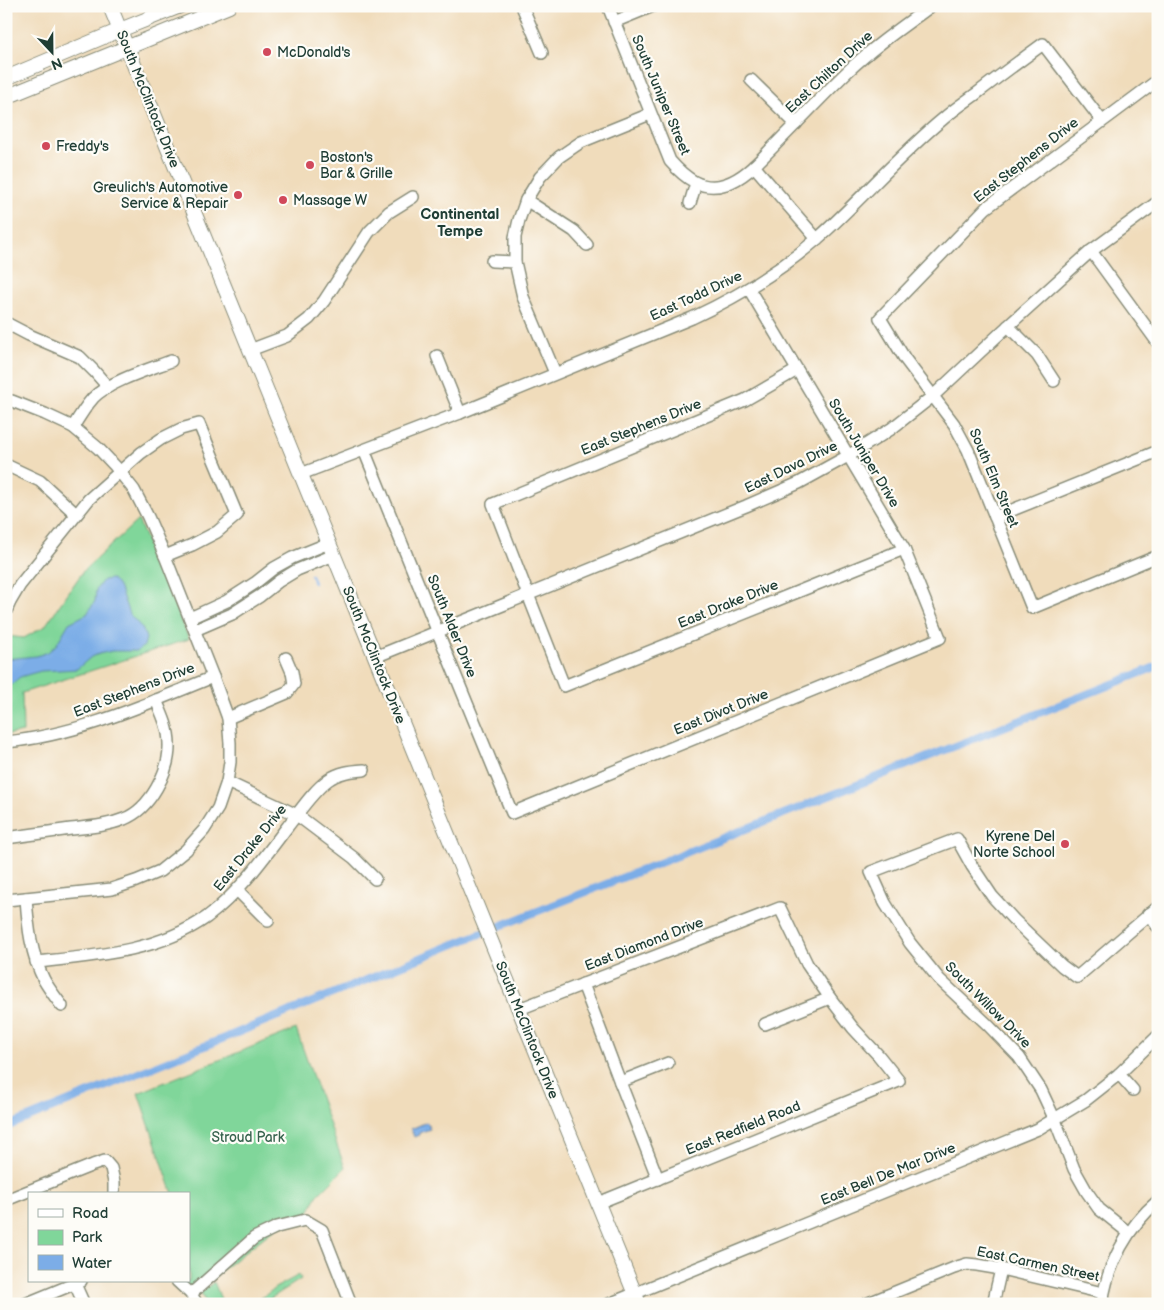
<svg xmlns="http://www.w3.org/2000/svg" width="1164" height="1310" viewBox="0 0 1164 1310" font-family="'Balsamiq Sans',sans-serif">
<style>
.green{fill:#80d69a;stroke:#508a67}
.water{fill:#7cade7;stroke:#4e758e}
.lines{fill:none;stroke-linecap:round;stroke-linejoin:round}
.stream{stroke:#7cade7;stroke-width:2.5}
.canal{stroke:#7cade7;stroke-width:8}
.minor-casing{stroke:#888c78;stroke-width:14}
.major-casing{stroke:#888c78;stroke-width:16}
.minor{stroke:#fff;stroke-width:11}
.major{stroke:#fff;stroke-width:14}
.poi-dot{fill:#d1495b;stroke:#fdfcf7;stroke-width:2}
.labels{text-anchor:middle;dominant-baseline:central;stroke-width:4.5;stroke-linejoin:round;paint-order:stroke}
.poi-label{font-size:14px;fill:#1f3d34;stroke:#fdfcf7;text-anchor:start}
.street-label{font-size:14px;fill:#1f3d34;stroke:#fdfcf7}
.park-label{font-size:14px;fill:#37634e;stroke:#fdfcf7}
.neighbourhood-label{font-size:15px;font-weight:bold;fill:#1f3d34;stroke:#fdfcf7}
</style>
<rect width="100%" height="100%" fill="#fdfcf7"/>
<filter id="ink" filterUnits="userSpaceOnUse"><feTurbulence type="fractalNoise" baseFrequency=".02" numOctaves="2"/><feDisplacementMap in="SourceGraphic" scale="10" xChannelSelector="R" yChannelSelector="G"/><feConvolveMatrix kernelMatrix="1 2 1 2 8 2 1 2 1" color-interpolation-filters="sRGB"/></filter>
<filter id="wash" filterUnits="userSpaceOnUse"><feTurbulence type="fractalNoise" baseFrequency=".0096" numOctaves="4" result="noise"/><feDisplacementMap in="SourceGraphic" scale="20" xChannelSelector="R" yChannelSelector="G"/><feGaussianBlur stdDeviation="1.12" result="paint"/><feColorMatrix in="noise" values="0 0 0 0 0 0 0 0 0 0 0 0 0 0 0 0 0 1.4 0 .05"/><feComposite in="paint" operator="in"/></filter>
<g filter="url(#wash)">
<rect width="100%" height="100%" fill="#f0dcbb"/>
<!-- green -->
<g class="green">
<path d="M138,520L189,639L22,693L23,732L6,735V636L24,638L45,626L84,570Z"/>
<path d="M296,1029L345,1168L317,1196L305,1220L277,1227L191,1294L177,1281H189V1194H173L138,1093Z"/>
<path d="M299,1275L301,1279L262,1304H249L263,1297L275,1288Z"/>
<path d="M214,1282L223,1304H206L201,1292Z"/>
</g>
<!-- water -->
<g class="water">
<path d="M112,579L120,589L129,614L142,628L146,638L144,646L137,651H112L99,654L91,657L77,669L41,671L30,674L20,677L6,689V659L37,656L48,652L56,645L69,623L87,614L95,601L96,590L103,580Z"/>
<path d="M427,1122L430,1129L419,1133V1135L414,1137L411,1129Z"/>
</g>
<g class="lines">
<!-- stream -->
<path class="stream" d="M311,575L314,583"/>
<!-- canal -->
<path class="canal" d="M6,1127L462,941L1158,666"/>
</g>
</g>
<g filter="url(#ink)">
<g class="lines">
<!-- minor casing -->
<g class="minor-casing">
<g id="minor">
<path d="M522,6L542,53"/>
<path d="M608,6L670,161C685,178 702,192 726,184C746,177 760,160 774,146C798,122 822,96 847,72C872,48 902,27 931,6"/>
<path d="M614,22L653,6"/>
<path d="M751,80L796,124"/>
<path d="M1158,80L986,208L880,318L905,359L954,424L968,450L1032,608L1158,556"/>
<path d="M754,166L817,239"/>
<path d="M526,200L574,231L587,245"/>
<path d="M690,203L696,183"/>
<path d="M1091,251L1158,343"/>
<path d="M492,261L515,262"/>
<path d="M6,323L29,335L80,357L94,371L108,387"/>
<path d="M1008,326L1037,355L1054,381"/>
<path d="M250,350L287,336L309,319L324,301L369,232L389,212L413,197"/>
<path d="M437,356L460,413"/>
<path d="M797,370L745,400L493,504L525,587L564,686L904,549"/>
<path d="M555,373L523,297L515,262V237L519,220L526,200L540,177L559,157L581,142L650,114"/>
<path d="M6,401H12L45,414L73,427L98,448L115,466L134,490L148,517L165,556L213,677L228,718L230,743V762L227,782L218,808L204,830L186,850L160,871L136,881L112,889L6,900"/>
<path d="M73,427C79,417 85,407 93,398C108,382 150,369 171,361"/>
<path d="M364,450L441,640L512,813L940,638L904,549L749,289"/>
<path d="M6,465L40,481L76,514"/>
<path d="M301,474L460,413L692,318C737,297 779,272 817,239C860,201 898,156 943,119C953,110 965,102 976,94C998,77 1021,60 1043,44L1102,121"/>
<path d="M995,517L1146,456L1158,451"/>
<path d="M6,611L10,602L20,585L89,499L141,453L161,439L181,429L199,424L237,515L217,532L192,545L165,556"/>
<path d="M190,618L227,601L255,583L274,568L292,558L329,543"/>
<path d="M195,630L232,614L260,596L279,581L297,570L334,555"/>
<path d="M375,657L746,506L799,483L848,456L891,429L933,396L1008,326L1091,251L1158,202"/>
<path d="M228,718L287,693L294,684L292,672L286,658"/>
<path d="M6,742C79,735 146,704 213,677"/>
<path d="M227,782L297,815L354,858L375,879"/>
<path d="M6,838C28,835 50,832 71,829C89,827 107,826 124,819C150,809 170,771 169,744C169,728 162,714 156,700"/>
<path d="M237,890L268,921"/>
<path d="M26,898C28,927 31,954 44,980C49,989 56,998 62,1006"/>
<path d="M1148,914L1158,927"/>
<path d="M36,962C94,956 158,952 207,917C240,892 263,859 288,826C300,811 312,792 328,780C339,772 351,771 364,770"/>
<path d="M583,984L620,1082L658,1179"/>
<path d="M519,1009L780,908L807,964L830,998L853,1028L879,1056L899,1081L598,1203"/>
<path d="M765,1024L830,998"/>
<path d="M1119,1074L1133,1090"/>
<path d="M620,1082L668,1063"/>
<path d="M6,1200L93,1165L105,1161L111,1168L114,1182V1194"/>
<path d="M1129,1233L1099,1209L1087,1192L1074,1169L1055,1120L1041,1090L1019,1057L987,1024L939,979L910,943L885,903L871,872L957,839L972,866L992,896L1014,920L1062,966L1077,977L1158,907"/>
<path d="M177,1281L191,1294L197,1304"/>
<path d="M75,1284L84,1304"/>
<path d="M191,1294L254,1238L277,1227L305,1220L322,1230L351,1304"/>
<path d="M25,1304L81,1281"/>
<path d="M609,1304L1038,1129L1086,1100L1119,1074L1158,1036"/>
<path d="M866,1304L954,1268L967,1264L977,1265L1001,1269L1103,1293"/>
<path d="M993,1304L1001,1269"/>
<path d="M1102,1304C1107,1265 1128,1226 1158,1201"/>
</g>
</g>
<!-- major casing -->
<g class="major-casing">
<g id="major">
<path d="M110,6L639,1304"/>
<path d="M6,78L120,30L180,6"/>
<path d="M6,97L229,6"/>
</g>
</g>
<!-- minor -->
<use href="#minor" class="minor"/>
<!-- major -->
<use href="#major" class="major"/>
</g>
</g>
<!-- markers -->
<g class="poi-dot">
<circle cx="267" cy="52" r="5"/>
<circle cx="46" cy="146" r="5"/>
<circle cx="310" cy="165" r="5"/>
<circle cx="238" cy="195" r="5"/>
<circle cx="283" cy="200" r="5"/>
<circle cx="1065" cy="844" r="5"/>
</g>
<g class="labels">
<!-- poi labels -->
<g class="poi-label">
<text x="277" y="52">McDonald's</text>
<text x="56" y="146">Freddy's</text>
<text x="320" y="157">Boston's<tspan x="320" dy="16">Bar &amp; Grille</tspan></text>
<text x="228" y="187" text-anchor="end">Greulich's Automotive<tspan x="228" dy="16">Service &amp; Repair</tspan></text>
<text x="293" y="200">Massage W</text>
<text x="1055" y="836" text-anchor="end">Kyrene Del<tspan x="1055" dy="16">Norte School</tspan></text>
</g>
<!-- street labels -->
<g class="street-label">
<text transform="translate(829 72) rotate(-43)">East Chilton Drive</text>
<text transform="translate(661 95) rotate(67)">South Juniper Street</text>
<text transform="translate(148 99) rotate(68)">South McClintock Drive</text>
<text transform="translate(1026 160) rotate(-38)">East Stephens Drive</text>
<text transform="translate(696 296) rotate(-25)">East Todd Drive</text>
<text transform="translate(641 427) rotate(-22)">East Stephens Drive</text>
<text transform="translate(864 453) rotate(59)">South Juniper Drive</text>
<text transform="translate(791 467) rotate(-26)">East Dava Drive</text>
<text transform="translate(994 478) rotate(67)">South Elm Street</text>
<text transform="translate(728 604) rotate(-22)">East Drake Drive</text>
<text transform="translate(452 626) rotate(68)">South Alder Drive</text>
<text transform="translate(374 655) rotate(68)">South McClintock Drive</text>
<text transform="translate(134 690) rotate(-21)">East Stephens Drive</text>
<text transform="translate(721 712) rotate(-22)">East Divot Drive</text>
<text transform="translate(250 848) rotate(-51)">East Drake Drive</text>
<text transform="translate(644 944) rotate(-21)">East Diamond Drive</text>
<text transform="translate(988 1005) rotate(45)">South Willow Drive</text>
<text transform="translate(527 1030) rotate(68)">South McClintock Drive</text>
<text transform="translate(743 1128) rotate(-22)">East Redfield Road</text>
<text transform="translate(888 1174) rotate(-22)">East Bell De Mar Drive</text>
<text transform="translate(1038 1264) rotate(12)">East Carmen Street</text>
</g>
<!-- park labels -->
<g class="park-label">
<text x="248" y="1137">Stroud Park</text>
</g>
<!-- neighbourhood labels -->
<g class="neighbourhood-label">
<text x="460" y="214">Continental<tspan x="460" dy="17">Tempe</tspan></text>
</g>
</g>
<!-- margin -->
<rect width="1164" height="1310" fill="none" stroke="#fdfcf7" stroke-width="25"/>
<!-- legend -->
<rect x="28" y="1192" width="162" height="90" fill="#fdfcf7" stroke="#a4b0a9"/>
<rect x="38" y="1209" width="25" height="8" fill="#ffffff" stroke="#a4b0a9"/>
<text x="72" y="1218" font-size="15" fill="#1f3d34">Road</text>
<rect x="38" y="1230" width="25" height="15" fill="#80d69a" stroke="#a4b0a9"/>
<text x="72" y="1242" font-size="15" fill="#1f3d34">Park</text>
<rect x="38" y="1255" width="25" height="15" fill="#7cade7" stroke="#a4b0a9"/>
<text x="72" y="1268" font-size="15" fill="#1f3d34">Water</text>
<!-- north arrow -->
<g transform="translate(52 52) rotate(158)" stroke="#fdfcf7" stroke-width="4" paint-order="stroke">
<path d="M0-4L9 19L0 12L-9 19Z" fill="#1f3d34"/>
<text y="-8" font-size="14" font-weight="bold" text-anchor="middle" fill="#1f3d34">N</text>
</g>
</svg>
